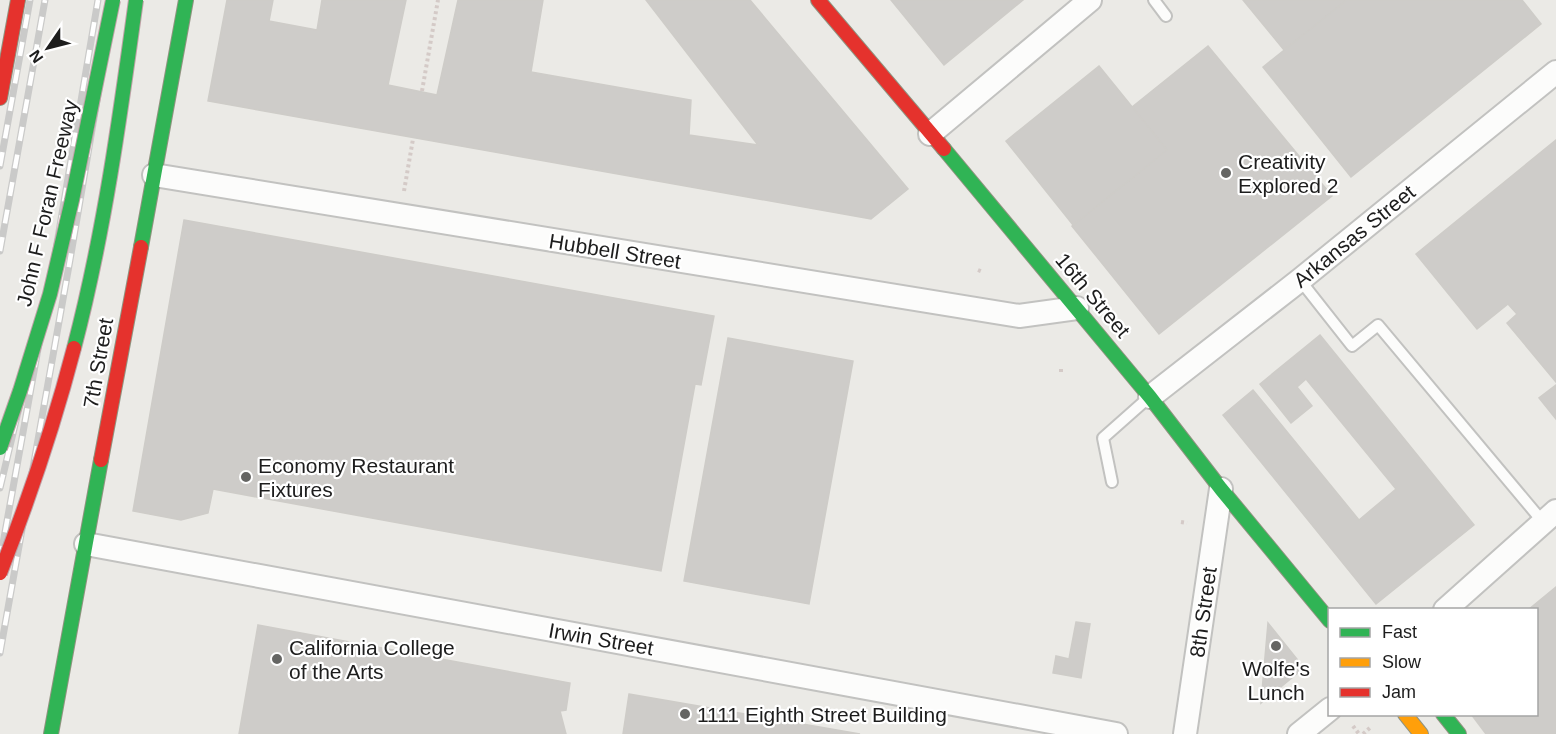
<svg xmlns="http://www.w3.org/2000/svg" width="1556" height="734" viewBox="0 0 1556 734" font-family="Helvetica,sans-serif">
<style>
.building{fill:#ceccc9;stroke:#ceccc8;stroke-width:1.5}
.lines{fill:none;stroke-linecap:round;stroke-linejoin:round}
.lane-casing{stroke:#c2c2c0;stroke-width:14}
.street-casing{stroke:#c2c2c0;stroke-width:26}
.fast-casing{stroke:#909380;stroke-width:16}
.slow-casing{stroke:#909380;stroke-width:16}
.jam-casing{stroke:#909380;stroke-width:16}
.path{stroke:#d4cac7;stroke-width:4;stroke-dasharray:3 3;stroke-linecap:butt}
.lane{stroke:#fcfcfb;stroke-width:10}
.street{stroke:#fcfcfb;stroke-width:22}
.fast{stroke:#30b455;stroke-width:14}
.slow{stroke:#ff9f0a;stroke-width:14}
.jam{stroke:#e5322d;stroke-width:14}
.rail-casing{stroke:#cacac9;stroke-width:7}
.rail{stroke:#fff;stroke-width:4.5;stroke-dasharray:14;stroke-linecap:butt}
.fast-bridge-casing{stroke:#bea0a5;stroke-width:16;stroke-linecap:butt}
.jam-bridge-casing{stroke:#bea0a5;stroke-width:16;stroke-linecap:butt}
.fast-bridge{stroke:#30b455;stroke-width:14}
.jam-bridge{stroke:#e5322d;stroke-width:14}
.poi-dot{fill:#656563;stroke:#fff;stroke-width:2}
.labels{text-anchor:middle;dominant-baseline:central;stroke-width:4.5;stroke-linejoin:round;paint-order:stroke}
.poi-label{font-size:21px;fill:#1d1d1d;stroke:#fff;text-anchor:start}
.street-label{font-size:21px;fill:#1d1d1d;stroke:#fff}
</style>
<rect width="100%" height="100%" fill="#ebeae6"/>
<!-- building -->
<g class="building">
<path d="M227,0H273L269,21L317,30L322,0H406L388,85L437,95L458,0H543L531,72L691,100L689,135L758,145L646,0H750L908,189L871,219L208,101Z"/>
<path d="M891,0H1023L944,65Z"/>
<path d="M1243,0H1347L1284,50Z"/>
<path d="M1347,0H1522L1541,24L1351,177L1263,67Z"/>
<path d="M1208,46L1332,196L1159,334L1072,226L1167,150L1132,107Z"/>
<path d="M1099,66L1167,150L1073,225L1006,141Z"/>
<path d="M1556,140V382L1507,323L1517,314L1508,304L1477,329L1416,254Z"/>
<path d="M184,220L714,316L701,385L695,384L661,571L213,489L208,513L181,520L133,511Z"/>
<path d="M1320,335L1474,525L1376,604L1223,415L1253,390L1359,520L1396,489L1306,379L1297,387L1312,406L1291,423L1260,384Z"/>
<path d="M728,338L853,361L809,604L684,581Z"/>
<path d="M1556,385V419L1539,398Z"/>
<path d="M1556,587V734H1486L1471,714H1536V610H1528Z"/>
<path d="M1076,622L1090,624L1081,678L1053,673L1056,656L1069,659Z"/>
<path d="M1268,623L1304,668L1261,703Z"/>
<path d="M258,625L570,683L566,710L560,711L566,734H239Z"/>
<path d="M629,694L860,734H623Z"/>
</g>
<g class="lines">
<!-- lane casing -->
<g class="lane-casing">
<g id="lane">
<path d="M1154,0L1166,16"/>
<path d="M1300,280L1352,346L1378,325L1543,522"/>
<path d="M1112,482L1103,438L1147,399"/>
</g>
</g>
<!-- street casing -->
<g class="street-casing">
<g id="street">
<path d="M930,134L1090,0"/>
<path d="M154,175L1019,316L1077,308"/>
<path d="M1150,397L1300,280L1556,72"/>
<path d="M86,544L1116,734"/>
<path d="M1445,610L1556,511"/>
<path d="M1185,734L1221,489"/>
<path d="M1299,734L1330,709"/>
</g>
</g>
<!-- fast casing -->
<g class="fast-casing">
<g id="fast">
<path d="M944,149L1150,397L1221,489L1330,621"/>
<path d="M141,247L186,0"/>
<path d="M1443,714L1459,734"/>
<path d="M51,734L101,460"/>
</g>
</g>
<!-- slow casing -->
<g class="slow-casing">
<path id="slow" d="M1405,714L1421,734"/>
</g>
<!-- jam casing -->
<g class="jam-casing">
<g id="jam">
<path d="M818,0L944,149"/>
<path d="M0,98L18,0"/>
<path d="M101,460L141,247"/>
</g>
</g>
<!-- path -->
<g class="path">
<path d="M422,91L438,0"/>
<path d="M404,191L413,139"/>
<path d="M978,270L983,272"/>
<path d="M1061,369V374"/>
<path d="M1181,522L1187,523"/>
<path d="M1353,726L1359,734"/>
<path d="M1363,734L1371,727"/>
</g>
<!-- lane -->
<use href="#lane" class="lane"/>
<!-- street -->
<use href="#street" class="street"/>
<!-- fast -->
<use href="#fast" class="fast"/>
<!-- slow -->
<use href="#slow" class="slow"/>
<!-- jam -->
<use href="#jam" class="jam"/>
<!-- rail casing -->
<g class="rail-casing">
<g id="rail">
<path d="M0,166L30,0"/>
<path d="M0,251L45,0"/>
<path d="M0,488L20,404"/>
<path d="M0,560L55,255L98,0"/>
<path d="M0,653L70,260L114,0"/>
</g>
</g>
<!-- rail -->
<use href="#rail" class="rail"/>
<!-- fast-bridge casing -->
<g class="fast-bridge-casing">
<g id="fast-bridge">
<path d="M74,348C104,234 120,117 136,0"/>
<path d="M0,448L20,391L50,294L72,200L113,0"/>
</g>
</g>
<!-- jam-bridge casing -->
<g class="jam-bridge-casing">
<path id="jam-bridge" d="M0,573C29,499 54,425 74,348"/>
</g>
<!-- fast-bridge -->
<use href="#fast-bridge" class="fast-bridge"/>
<!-- jam-bridge -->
<use href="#jam-bridge" class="jam-bridge"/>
</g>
<!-- markers -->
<g class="poi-dot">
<circle cx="1226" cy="173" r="6"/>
<circle cx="246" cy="477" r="6"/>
<circle cx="1276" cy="646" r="6"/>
<circle cx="277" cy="659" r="6"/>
<circle cx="685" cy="714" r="6"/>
</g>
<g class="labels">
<!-- poi labels -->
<g class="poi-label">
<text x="1238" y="161">Creativity<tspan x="1238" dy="24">Explored 2</tspan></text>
<text x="258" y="465">Economy Restaurant<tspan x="258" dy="24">Fixtures</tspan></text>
<text x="289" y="647">California College<tspan x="289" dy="24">of the Arts</tspan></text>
<text x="1276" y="668" text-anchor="middle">Wolfe's<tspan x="1276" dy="24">Lunch</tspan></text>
<text x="697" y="714">1111 Eighth Street Building</text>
</g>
<!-- street labels -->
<g class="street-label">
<text transform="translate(47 203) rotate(-77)">John F Foran Freeway</text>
<text transform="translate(1354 236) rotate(-39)">Arkansas Street</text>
<text transform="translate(615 251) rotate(9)">Hubbell Street</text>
<text transform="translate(1093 295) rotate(50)">16th Street</text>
<text transform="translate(98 363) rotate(-80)">7th Street</text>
<text transform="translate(1203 612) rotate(-82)">8th Street</text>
<text transform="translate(601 639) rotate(10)">Irwin Street</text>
</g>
</g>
<!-- legend -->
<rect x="1328" y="608" width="210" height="108" fill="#ffffff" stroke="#a5a5a5" stroke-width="1.5"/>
<rect x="1340" y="628" width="30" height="9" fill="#30b455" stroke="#a5a5a5" stroke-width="1.5"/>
<text x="1382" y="638" font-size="18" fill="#1d1d1d">Fast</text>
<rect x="1340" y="658" width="30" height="9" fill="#ff9f0a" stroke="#a5a5a5" stroke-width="1.5"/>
<text x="1382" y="668" font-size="18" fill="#1d1d1d">Slow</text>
<rect x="1340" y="688" width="30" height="9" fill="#e5322d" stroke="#a5a5a5" stroke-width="1.5"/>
<text x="1382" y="698" font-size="18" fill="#1d1d1d">Jam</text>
<!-- north arrow -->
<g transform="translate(48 48) rotate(235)" stroke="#ffffff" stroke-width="4.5" paint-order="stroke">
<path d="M0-4.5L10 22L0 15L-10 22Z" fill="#1d1d1d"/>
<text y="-9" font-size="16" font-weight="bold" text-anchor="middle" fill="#1d1d1d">N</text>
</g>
</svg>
